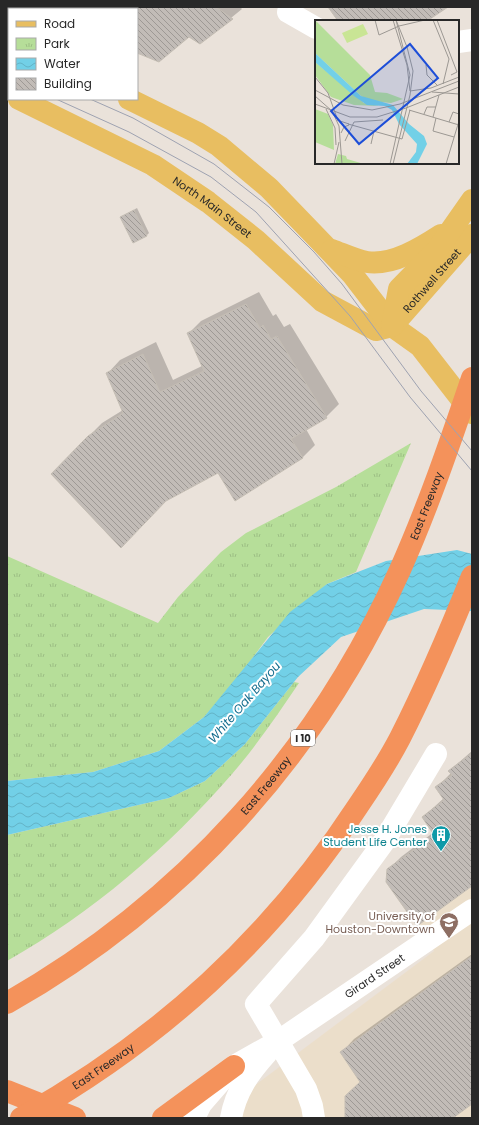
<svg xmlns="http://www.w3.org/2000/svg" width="479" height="1125" viewBox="0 0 479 1125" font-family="Poppins,sans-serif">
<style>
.education{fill:#ebdeca}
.park{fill:url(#park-tufts)}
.water{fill:url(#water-waves)}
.shadow{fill:#0003}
.building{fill:url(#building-back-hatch);stroke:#c5beb4}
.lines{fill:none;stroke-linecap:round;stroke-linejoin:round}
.minor{stroke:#fff;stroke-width:22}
.major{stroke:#e8be61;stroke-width:22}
.highway{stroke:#f4925b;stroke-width:22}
.tram{stroke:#9ea2b1;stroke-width:1}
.labels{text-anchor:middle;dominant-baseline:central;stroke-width:4;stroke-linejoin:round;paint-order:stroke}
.shield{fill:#fff;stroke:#686868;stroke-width:1}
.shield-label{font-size:10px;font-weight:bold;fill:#282828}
.street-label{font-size:11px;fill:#282828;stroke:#fff}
.culture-label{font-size:11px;fill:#0d838f;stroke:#fff;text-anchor:end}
.education-label{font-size:11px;fill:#785e54;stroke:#fff;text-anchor:end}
.water-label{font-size:12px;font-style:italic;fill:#156e8f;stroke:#fff}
.inset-road{fill:none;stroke:#9c9893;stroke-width:1}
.view{fill:#1d4ed8;fill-opacity:0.15;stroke:#1d4ed8;stroke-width:2}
.inset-edge{fill:none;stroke:#282828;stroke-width:2}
</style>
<defs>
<pattern id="park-tufts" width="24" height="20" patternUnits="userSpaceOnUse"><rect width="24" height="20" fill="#b6de99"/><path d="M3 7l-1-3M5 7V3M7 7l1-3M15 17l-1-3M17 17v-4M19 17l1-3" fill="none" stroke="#9cbe84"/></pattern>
<pattern id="water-waves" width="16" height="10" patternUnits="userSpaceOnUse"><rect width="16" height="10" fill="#72d0e7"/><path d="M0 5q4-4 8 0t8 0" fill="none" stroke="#63b3c6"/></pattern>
<pattern id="building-back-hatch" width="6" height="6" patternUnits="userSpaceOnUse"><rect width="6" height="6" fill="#c2bcb7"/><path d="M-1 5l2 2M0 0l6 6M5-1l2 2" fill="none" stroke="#9e9995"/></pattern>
</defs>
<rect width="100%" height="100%" fill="#eae2da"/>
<!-- education -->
<path class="education" d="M472,753V1118H241L245,1104L254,1086L434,951L386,882L387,869L434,835L422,817L444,800L435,787L451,775L448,771Z"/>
<!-- park -->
<g class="park">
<path d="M411,443L356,572L327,584L268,637L234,683L204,717L159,751L93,772L7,781V556L158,623L178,597L221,552L246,533L336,487Z"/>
<path d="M294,682L299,683C278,714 257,745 232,774C168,848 92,913 7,961V835L169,798L205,781L245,744Z"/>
</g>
<!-- water -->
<path class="water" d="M457,550L472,554V611L424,609L341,637L298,677L245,744L205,781L169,798L7,835V781L93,772L159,751L204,717L290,612L327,584L386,561Z"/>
<!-- shadow -->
<g class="shadow">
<path d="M20,7H240L242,9L200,43L189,36L137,52V9H26Z"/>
<path d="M137,208L149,233L146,236L121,217Z"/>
<path d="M259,292L273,316L276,314L284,327L290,324L339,404L326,417L306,429L315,445L303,457L235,499L218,472L167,500L89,436L102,423L123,410L108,373L120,360L156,342L173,380L202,366L188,334L201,321Z"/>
<path d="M472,751V885L388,870L401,857L434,832L423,817L444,798L437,787L451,773L449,771Z"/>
<path d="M472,954V1102L451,1118H346L361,1081L342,1052L354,1039Z"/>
</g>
<!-- building -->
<g class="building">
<path d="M17,7H216L233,19L200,44L189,37L159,62L137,53V9H23Z"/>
<path d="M328,7H448L427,21H338Z"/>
<path d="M134,210L147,236L133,243L120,217Z"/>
<path d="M246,304L260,328L263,325L271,339L277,336L327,418L291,439L303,458L235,501L218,473L166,501L121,548L51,474L88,436L123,413L106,373L143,354L160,392L204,371L187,333Z"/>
<path d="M472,753V886L417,926L386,882L387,869L434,835L422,817L444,800L435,787L452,775L448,771Z"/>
<path d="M472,956V1104L453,1118H345V1096L360,1082L340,1052Z"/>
</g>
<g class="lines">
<!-- minor -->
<g class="minor">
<path d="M288,12L316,28"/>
<path d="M458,42L472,40"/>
<path id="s1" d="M194,1118L201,1104L234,1066L277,1042L472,910"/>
<path d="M231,1118C236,1091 249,1073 267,1053"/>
<path d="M314,1118L312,1106L306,1089L256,1004L314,938L383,843L436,754"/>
</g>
<!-- major -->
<g class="major">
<path d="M7,41L9,42"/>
<path id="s2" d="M19,99L153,165L208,202L256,240L322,301L376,330L392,326"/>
<path d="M129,99L198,133L219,146L269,188L352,274L392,326L420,346L472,413"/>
<path d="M332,250C343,254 355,260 367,262C392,266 421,248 441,235"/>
<path id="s3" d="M393,325L472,235"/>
<path d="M392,326L399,289L437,250L472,200"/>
</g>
<!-- highway -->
<g class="highway">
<path id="s4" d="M7,1003C183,903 317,754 400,570C428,507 450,443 472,378"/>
<path d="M7,1091L75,1118"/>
<path id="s5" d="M21,1118C160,1040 271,939 358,806C373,784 388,761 400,738C427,685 450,631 472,576"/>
<path d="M163,1118L234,1066"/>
</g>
<!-- tram -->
<g class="tram">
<path d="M7,63L9,64"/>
<path d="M7,77L9,78"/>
<path d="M56,99L129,132L211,177L256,212L350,316L410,397L472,471"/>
<path d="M90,99L133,118L214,164L269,207L314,252L342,284L421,391L472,451"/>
</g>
</g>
<!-- icons -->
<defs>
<g id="building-pin" transform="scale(1)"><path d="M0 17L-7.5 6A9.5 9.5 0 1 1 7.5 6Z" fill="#0f9aa8" stroke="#fff"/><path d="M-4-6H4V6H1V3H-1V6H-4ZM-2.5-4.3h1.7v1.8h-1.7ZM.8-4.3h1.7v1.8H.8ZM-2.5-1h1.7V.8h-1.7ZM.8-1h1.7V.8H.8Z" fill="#fff"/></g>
<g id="university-pin" transform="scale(1)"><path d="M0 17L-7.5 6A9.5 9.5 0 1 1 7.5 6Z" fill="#8d6e63" stroke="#fff"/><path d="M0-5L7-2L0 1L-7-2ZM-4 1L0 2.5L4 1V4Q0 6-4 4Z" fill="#fff"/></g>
</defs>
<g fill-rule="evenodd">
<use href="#building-pin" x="441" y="835"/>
<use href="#university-pin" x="449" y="922"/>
</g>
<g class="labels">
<!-- shield labels -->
<rect class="shield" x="291" y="730" width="24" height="16" rx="3"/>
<g class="shield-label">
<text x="303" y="738">I 10</text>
</g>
<!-- street labels -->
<g class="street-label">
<text stroke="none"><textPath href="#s2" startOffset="222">North Main Street</textPath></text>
<text stroke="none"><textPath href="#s3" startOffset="59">Rothwell Street</textPath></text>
<text stroke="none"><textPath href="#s4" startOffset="664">East Freeway</textPath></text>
<text stroke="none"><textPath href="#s4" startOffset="340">East Freeway</textPath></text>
<text stroke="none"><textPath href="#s1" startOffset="233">Girard Street</textPath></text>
<text stroke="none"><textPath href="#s5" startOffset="97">East Freeway</textPath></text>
</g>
<!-- culture labels -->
<g class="culture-label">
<text x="427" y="829">Jesse H. Jones<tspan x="427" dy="13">Student Life Center</tspan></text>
</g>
<!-- education labels -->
<g class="education-label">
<text x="435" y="916">University of<tspan x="435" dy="13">Houston-Downtown</tspan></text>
</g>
<!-- water labels -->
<g class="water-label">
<text transform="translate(244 702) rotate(-49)">White Oak Bayou</text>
</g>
</g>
<!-- overview -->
<g transform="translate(315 20)">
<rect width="144" height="144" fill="#eae2da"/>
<path d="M0,89L13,94L18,105L19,130L0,122Z" fill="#b6de99"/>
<path d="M0,0L55,55L60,72L72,73L88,79L76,83L56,81L46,76L0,33ZM0,42L49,83L64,86L39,85L16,77L0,55ZM23,134L31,136L32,139L49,144H20Z" fill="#b6de99"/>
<path d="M48,4L53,14L32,23L27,13Z" fill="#c9e595"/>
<path d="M0,33L46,76L78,85L94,104L109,116L112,124L102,144H92L101,132L102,124L84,104L77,90L70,86L52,85L39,76L0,42Z" fill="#72d0e7"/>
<path class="inset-road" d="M60,0L64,15L84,6L110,0M78,0L92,45L95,71M118,0L134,39L128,64M122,0L142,52L136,55M111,45L112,55L123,66M0,57L13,73L22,98M0,70L28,85L57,90L85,84L144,61M95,71L116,68L144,57M117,72L144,74M0,76L17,91L24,106M0,84L35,97H62L91,88L144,67M11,89L20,108M94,90L144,105M109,94L112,87H121M118,97L124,75M121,98L118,111L139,117M22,100L34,104M134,102L138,92L144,94M33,104L87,119L95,90M24,106L27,144M20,108L21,125M26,113L29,107L34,105M30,121L39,102L68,100M56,124L59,111M19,144L24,122M75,144L95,55L81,0M78,144L95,75L98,51L92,27L81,0M131,144L144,101"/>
<path class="view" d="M95,24L123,58L44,124L16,91Z"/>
<rect width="144" height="144" class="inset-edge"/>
</g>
<!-- border -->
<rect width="479" height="1125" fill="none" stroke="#282828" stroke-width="16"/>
<!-- legend -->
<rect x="8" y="8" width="130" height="92" fill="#ffffff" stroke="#a9a9a9"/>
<rect x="16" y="21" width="20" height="6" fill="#e8be61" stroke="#a9a9a9"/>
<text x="44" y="28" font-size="12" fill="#282828">Road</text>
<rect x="16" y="38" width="20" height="12" fill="url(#park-tufts)" stroke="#a9a9a9"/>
<text x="44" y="48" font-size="12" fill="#282828">Park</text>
<rect x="16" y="58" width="20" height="12" fill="url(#water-waves)" stroke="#a9a9a9"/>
<text x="44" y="68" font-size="12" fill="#282828">Water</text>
<rect x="16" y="78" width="20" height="12" fill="url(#building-back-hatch)" stroke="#a9a9a9"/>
<text x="44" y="88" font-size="12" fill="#282828">Building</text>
</svg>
